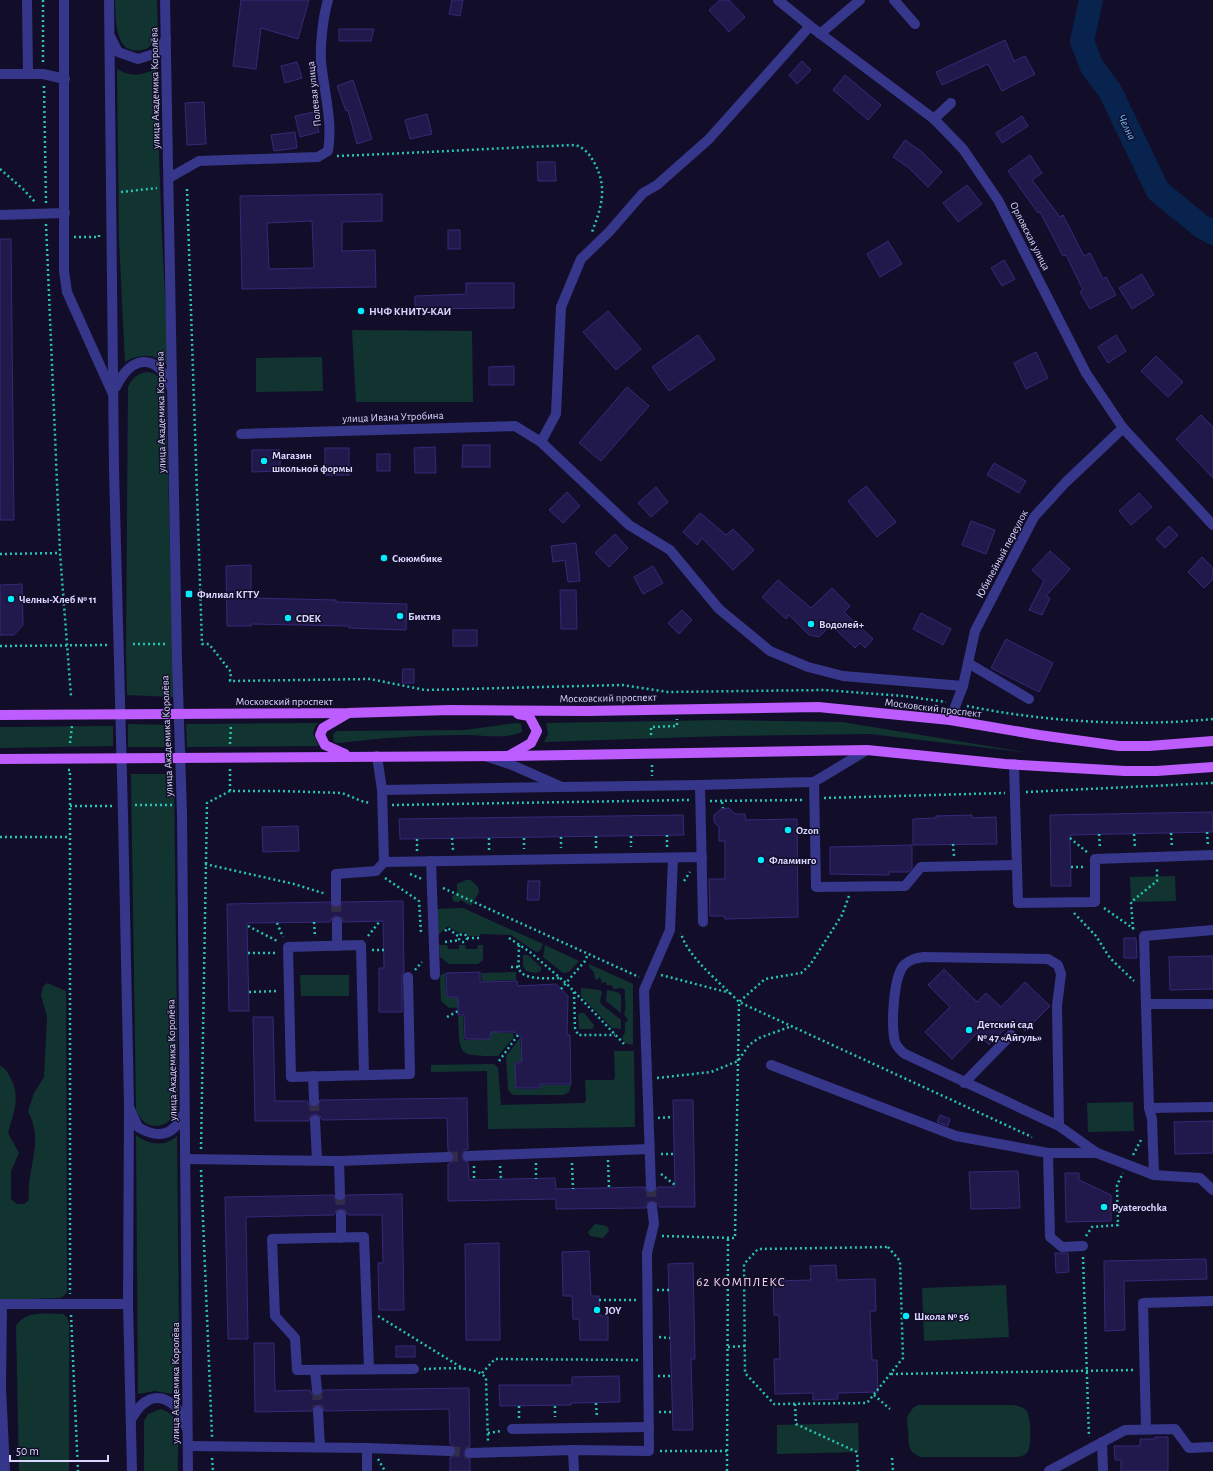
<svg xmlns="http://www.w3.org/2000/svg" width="1213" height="1471" viewBox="0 0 1213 1471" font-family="'Alegreya Sans',sans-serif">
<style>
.green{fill:#113431}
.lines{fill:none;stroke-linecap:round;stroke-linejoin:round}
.river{stroke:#08244e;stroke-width:24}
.building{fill:#21194b;stroke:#362979;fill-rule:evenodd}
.minor-tunnel{stroke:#302c49;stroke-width:10;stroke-dasharray:10 5;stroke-linecap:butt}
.path{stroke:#27c3b4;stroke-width:2.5;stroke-dasharray:2 3;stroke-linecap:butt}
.minor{stroke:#36368b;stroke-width:10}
.major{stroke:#bd5dff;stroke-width:10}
.poi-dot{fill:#02eeff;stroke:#120e29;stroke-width:1.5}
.labels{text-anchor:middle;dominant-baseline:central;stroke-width:3;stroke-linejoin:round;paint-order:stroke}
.street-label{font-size:11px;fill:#d9d6ff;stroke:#120e29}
.poi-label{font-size:11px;font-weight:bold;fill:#d9d6ff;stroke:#120e29;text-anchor:start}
.water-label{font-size:12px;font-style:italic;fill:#64bdff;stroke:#120e29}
.quarter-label{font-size:13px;letter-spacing:1px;fill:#ffd8f2;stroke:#120e29}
</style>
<rect width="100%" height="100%" fill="#120e29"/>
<!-- green -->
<g class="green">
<path d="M115,0H157L158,36L148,48C114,61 116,21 115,0Z"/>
<path d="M117,69C131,78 142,75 156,69L162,239L169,367C156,353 141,353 125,362L119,240Z"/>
<path d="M352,330L472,331L473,402H356Z"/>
<path d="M322,357L323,391L256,392V358Z"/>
<path d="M148,372C161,374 164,384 166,396L174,697L127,695L126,652L128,387C132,378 138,373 148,372Z"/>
<path d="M722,720L842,722L1030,753L870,734L724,736L544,742L548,734L546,723Z"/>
<path d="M319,723L315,726L313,734L319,746L187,747L186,724Z"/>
<path d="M516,723L521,724L522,732C504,740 481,734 462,735C420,735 380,738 339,743L334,742L333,734L337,731L465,730Z"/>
<path d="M128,724L172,725V747H128Z"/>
<path d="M113,726V746L0,748V727Z"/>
<path d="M131,774H174L178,1110C168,1130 144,1133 136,1109Z"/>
<path d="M1175,876L1176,901L1131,902L1130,877Z"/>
<path d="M466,880H471L478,887L479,892L471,906L461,900L458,902L453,901L452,897L457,892V884Z"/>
<path d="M463,908L543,944L540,951L536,952L511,935L480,934V936H469L465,932L460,934L448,926L437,936V909Z"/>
<path d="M439,945H447L448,949H459V945H465L466,949H477L478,945H483V960L478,964H449L440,957Z"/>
<path d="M545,945L579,961L569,972L563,973L543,957Z"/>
<path d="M523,955H528L541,967V971L536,973L526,971L523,966Z"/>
<path d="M589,964L633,984V1045L625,1043L622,1038L625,1032V1023L628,1020L624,1014C627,1008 624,997 625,990L621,988L614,989L611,985H607L606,982L602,983L600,977L597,980L595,979L594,972L589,967Z"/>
<path d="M516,972V980L482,981L481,973Z"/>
<path d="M445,973L446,997L463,998V1007L449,1008L441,1001L440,979L441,975Z"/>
<path d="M300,975H349V996H301Z"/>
<path d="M47,983L66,991L67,1292L63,1297L59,1298L5,1300L0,1299V1066C6,1069 7,1071 10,1077C21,1098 14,1111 8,1133L19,1153L11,1171V1199L17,1204H24L29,1200C26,1167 45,1144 28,1111L34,1093L44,1077L47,1017L41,995L43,987Z"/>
<path d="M581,988L600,990L602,992L600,1001L601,1004L621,1020V1029L612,1028L581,996Z"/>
<path d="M607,990L617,992L621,995V1013L606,1001Z"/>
<path d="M581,1013H584L594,1025L593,1029H579L578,1014Z"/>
<path d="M458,1016H463L464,1040L491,1039V1029H497L498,1033H513L514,1037L498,1056C457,1056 460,1056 458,1016Z"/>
<path d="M520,1038L521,1055L525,1056V1061L515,1062L516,1089H540L541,1085H571L569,1092L563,1095H513L508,1090L506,1056Z"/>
<path d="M614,1051H634L635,1127L488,1129L487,1071L431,1072V1065L494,1064L498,1068L501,1105L584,1103L586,1101L585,1080H614L615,1077Z"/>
<path d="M1133,1102L1134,1131L1088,1132L1087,1103Z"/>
<path d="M136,1135C148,1145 166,1147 177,1136L179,1338L172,1394L155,1391L138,1394Z"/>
<path d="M595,1224L607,1226L609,1231L603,1238L590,1236L588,1232Z"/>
<path d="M1006,1285L1009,1337L924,1341L922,1288Z"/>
<path d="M63,1314L67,1317L69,1324V1471H19L16,1326C26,1310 46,1314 63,1314Z"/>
<path d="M918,1405H1014C1018,1406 1023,1407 1026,1410C1031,1415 1032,1448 1027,1453C1023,1457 1017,1457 1012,1457H920L912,1452L909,1446L907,1417L913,1408Z"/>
<path d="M161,1409C166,1411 171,1413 174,1418C181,1428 177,1458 178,1471H144V1421L148,1414Z"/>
<path d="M858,1423L859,1452L777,1454V1425Z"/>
</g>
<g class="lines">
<!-- river -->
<path class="river" d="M1091,0L1082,41L1092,67L1110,91L1158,191L1201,226L1213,233"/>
</g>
<!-- building -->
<g class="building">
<path d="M241,0H309L298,39L261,28L256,69L233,66Z"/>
<path d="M452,0H463L460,16L449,14Z"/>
<path d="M720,0H729L745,17L729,32L709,10Z"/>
<path d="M339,29H374L371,41H339Z"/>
<path d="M1005,40L1014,61L1025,56L1035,74L1002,91L988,64L942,85L936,72Z"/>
<path d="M802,61L811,70L797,84L789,75Z"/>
<path d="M297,62L302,78L285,83L281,66Z"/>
<path d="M845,75L881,105L868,120L833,90Z"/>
<path d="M353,80L372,139L357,144L348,110L346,111L337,86Z"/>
<path d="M204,102L206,144L187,145L185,103Z"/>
<path d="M314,112L319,132L300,137L295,116Z"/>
<path d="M427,114L432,134L410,139L405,120Z"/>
<path d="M1022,116L1028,126L1002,143L996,133Z"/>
<path d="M295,132L297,148L274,151L271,135Z"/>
<path d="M905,140L922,152L942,172L928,187L909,168L893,157Z"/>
<path d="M1030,155L1042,173L1032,180L1060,217L1063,215L1084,256L1090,253L1103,279L1106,277L1116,295L1090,309L1080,292L1083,290L1066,255L1063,256L1040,212L1038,213L1008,171Z"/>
<path d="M537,162H555L556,181H538Z"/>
<path d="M967,185L982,204L958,222L943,203Z"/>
<path d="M382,194V221L342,222V251L375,250L376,287L242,289L240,196ZM312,221L314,268L269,269L267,223Z"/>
<rect x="448" y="230" width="12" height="19"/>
<path d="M0,239H11L14,520H0Z"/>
<path d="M888,241L902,264L880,277L867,254Z"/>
<path d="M1004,260L1015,279L1002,286L991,268Z"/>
<path d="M1142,274L1154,295L1132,309L1119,288Z"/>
<path d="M466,283H514V308L415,309V296L466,294Z"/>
<path d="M608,311L641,349L616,370L583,332Z"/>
<path d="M698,335L715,359L669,391L652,367Z"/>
<path d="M1116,335L1126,351L1108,363L1098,347Z"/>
<path d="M1036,352L1048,378L1026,389L1014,363Z"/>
<path d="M1156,356L1183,382L1168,397L1141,371Z"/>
<path d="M514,366V385H489V367Z"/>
<path d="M627,387L649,406L601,461L579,443Z"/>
<path d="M1201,415L1213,427V478L1176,439Z"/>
<path d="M463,445H490V467H462Z"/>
<path d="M435,447L436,473H415L414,448Z"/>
<rect x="325" y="448" width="24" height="27"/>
<path d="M252,450H280V471L252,472Z"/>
<rect x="377" y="454" width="13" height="17"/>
<path d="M994,463L1026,481L1019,493L987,475Z"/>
<path d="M866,486L896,522L877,537L848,501Z"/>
<path d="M656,487L668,502L651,517L638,503Z"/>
<path d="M567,492L580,506L563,523L549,510Z"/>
<path d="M1139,493L1152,507L1131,525L1119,511Z"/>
<path d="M700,513L726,535L733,529L754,550L733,570L702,538L697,545L683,532Z"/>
<path d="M971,521L995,530L986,554L962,545Z"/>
<path d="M1169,526L1178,535L1165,548L1156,539Z"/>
<path d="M615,534L628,548L609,567L595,553Z"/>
<path d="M576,543L580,581L568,582L565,560L553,562L551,546Z"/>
<path d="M1050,551L1070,569L1046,596L1050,598L1042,615L1029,610L1044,581L1032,570Z"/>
<path d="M1202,557L1213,568V579L1204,588L1188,572Z"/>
<path d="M251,565V598L336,600V602L407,604L406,630L349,628V626L251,624V626H227L226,566Z"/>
<path d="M653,566L663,583L643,594L634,577Z"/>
<path d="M778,580L811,608L832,588L850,606L844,612L873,639L865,648L860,643L855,648L831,625L819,637L809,635L789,615L786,619L762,597Z"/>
<path d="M22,584L23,625L14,635H0V585Z"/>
<path d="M560,590H576L577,629H561Z"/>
<path d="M682,610L692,620L679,634L668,623Z"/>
<path d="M921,613L951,629L943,645L913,629Z"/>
<rect x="453" y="630" width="24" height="16"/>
<path d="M1006,639L1053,663L1039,692L991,668Z"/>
<path d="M403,669H414V683H402Z"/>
<path d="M729,808L735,814H745L746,820L797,819L798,917L725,919L724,916H710L709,879H725V841H719V827L714,822V815L721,809Z"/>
<path d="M1213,812V832L1070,835L1071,886H1051L1050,815Z"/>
<path d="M683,815L684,835L400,839L399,819Z"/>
<path d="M972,815V818L996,817L997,844L913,845V819L936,818V816Z"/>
<path d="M298,826L299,851L263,852L262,827Z"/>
<path d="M912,845V868L908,872H889V875L830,874V847Z"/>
<path d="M528,881H540L539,900H527Z"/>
<path d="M403,901L404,972L402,977V1012H379V968H384L383,921L343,922L342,918L337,916L333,917L330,922L247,923L249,1011H229L227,904L330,902L332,907L336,908L341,906L342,902Z"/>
<path d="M1124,938H1136L1137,958H1124Z"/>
<path d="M1213,956V989L1170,990L1169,957Z"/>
<path d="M944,969L977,1002L986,993L1001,1007L1025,982L1050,1006L1025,1031L1014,1020L989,1045L977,1033L952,1059L925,1032L950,1007L928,985Z"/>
<path d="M480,972V982L517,981L518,986L556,984L568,996L567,1035H570L571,1084H540V1088H516L515,1063L522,1062L521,1037L514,1032H491L490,1039H465L464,1015H458V997H447L446,973Z"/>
<path d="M253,1017H273L275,1101H307L309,1105L314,1107L318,1106L320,1100L467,1098L468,1149L464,1151L462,1156L463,1160L468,1162L469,1180L555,1178L556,1189L645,1187L646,1191L651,1193L655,1192L657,1187H675L673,1100H693L695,1207H659L657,1203L652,1201L648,1202L646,1208L556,1209V1199L448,1201V1164L452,1162L454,1157L453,1153L448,1151L447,1118L322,1120L320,1116L315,1114L311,1115L309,1121H255Z"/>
<path d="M940,1115L950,1119L948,1126L937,1122Z"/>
<path d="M1213,1121V1153L1175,1154L1174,1122Z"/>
<path d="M1018,1171L1020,1208L971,1209L969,1172Z"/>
<path d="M1065,1173H1079V1180L1111,1195V1221L1066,1222Z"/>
<path d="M402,1194L404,1310H379L378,1263H383L382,1215H348L345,1210L341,1209L336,1211L334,1215L246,1217L248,1339H228L225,1197L334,1195L335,1199L340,1201L344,1200L346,1195Z"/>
<path d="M499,1243L500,1340H466L465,1244Z"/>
<path d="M589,1251L591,1296H599L600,1316H608V1340H580L579,1319H573L572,1296H563L562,1252Z"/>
<path d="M1055,1253H1068L1069,1272L1056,1273Z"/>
<path d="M1206,1259L1207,1279L1124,1281L1125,1330L1105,1331L1104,1261Z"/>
<path d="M693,1263L695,1359H691L693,1430H673L668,1264Z"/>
<path d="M836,1265L837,1280L875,1279L876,1311H870L872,1360H877L878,1392L838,1393V1399L813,1400V1393L775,1394L774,1359H780L779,1315H774L773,1281L811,1280L810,1266Z"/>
<path d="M254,1343H274L275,1391L310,1390L312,1394L317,1396L321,1395L323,1390L469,1388L470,1447L466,1448L464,1453L465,1457L470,1459V1471H450V1457L455,1455L456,1451L454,1446L450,1444L449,1409L324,1411L323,1407L318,1405L314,1406L312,1411L255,1412Z"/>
<rect x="396" y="1346" width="19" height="11"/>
<path d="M619,1376L620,1402L571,1403V1405L500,1406L499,1385H572V1377Z"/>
<path d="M1155,1437H1168V1471H1121V1460H1115L1114,1446H1140V1439H1155Z"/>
</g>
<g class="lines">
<!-- minor-tunnel -->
<g class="minor-tunnel">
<path d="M336,902L337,922"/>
<path d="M314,1101L315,1120"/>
<path d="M448,1157L468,1156"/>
<path d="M651,1187L652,1207"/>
<path d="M340,1195L341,1215"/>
<path d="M317,1390L318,1411"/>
<path d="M450,1451L470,1453"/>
</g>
<!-- path -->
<g class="path">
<path d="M43,0V63"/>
<path d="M44,86L46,203"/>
<path d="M337,156C417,153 496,148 576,145C586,149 590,155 595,164C608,189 601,208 592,232"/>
<path d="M0,169L23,189L35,202"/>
<path d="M187,189L202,644H209L231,672L230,681L370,679L425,690L622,685L668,692L824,690L904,696L946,702"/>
<path d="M121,192L157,188"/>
<path d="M46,224L60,553L71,696"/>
<path d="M74,237H99V235"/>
<path d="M0,554L60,553"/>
<path d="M133,644H166"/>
<path d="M0,646L108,645"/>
<path d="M967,706C1046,722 1133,727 1213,719"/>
<path d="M651,735V727L677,726V719"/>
<path d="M70,743L72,726"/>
<path d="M230,744L231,724"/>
<path d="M652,765V776"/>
<path d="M68,770H70V1294"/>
<path d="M230,791V768"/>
<path d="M1026,792L1213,783"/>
<path d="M824,798L1005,793"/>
<path d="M710,801L803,800"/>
<path d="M722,802L723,808"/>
<path d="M135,805H172"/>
<path d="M392,805L689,800"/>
<path d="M70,806H112"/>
<path d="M1207,832L1208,846"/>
<path d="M1171,833L1172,847"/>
<path d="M1099,834L1100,848"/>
<path d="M1134,834L1135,847"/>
<path d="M667,835V847"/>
<path d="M596,836V848"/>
<path d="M631,836V847"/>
<path d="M0,837H69"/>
<path d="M561,837V848"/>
<path d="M452,838L453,850"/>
<path d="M489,838V850"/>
<path d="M524,838V849"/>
<path d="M1070,838L1088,853"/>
<path d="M417,839V851"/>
<path d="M953,844L954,856"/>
<path d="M205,864L294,884L326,894"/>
<path d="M1071,867H1084"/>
<path d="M410,874L422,879"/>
<path d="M385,878L419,901L421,933"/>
<path d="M684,881L690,872"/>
<path d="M443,888L639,977"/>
<path d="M849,896L842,915L810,965L801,973L765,979L739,1002L1032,1137"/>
<path d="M1104,908L1134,929"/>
<path d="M1074,913L1096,936L1110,958L1134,981"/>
<path d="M314,922L315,936"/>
<path d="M277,923L283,937"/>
<path d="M248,926L279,942"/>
<path d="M1133,929L1131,902L1157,881V868"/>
<path d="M445,931L448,928L459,937"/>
<circle cx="463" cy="938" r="4"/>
<path d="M368,936L380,921"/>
<path d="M467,938H481"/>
<path d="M509,938L530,952L566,983L585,961L588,954"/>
<path d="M445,942L460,940"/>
<path d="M519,945C519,952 518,961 519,968C521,981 550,978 561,978"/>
<path d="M372,950H384"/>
<path d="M248,953H278"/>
<path d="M511,967H519"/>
<path d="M415,970L422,962"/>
<path d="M661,975L730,993"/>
<path d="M561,989L566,983L626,1046"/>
<path d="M249,992L278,991"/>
<path d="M574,992L575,1028L578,1035H615"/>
<path d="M447,1017L458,1011"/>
<path d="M499,1061L518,1035"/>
<path d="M657,1078L711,1072L738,1061L749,1045L759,1038L792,1026"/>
<path d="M658,1118L673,1117"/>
<path d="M201,1149L207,803L230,791H281L342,793L364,802L371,803"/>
<path d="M661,1154H674"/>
<path d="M1133,1155L1141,1140"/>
<path d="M608,1160L609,1188"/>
<path d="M536,1163V1179"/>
<path d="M572,1163L573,1189"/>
<path d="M474,1166V1180"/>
<path d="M500,1166L501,1179"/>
<path d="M201,1170L212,1437"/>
<path d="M661,1174L675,1185"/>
<path d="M662,1236L735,1238L739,1002C722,984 687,957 681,933"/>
<path d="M1086,1236L1092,1227L1118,1225L1117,1185L1123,1173"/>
<path d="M888,1247L900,1261L903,1358L867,1403L774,1404L745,1373L744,1264L758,1249Z"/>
<path d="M1083,1257L1089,1437"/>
<path d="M657,1290H669"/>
<path d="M599,1300H637"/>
<path d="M71,1315L78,1471"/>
<path d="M378,1316L464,1369"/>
<path d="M659,1337L670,1338"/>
<path d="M728,1347L745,1346"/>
<path d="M424,1369C441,1369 475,1364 486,1378L488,1442"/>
<path d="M482,1373L495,1359L638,1360"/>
<path d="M891,1374L1134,1370"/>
<path d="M658,1376H671"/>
<path d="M874,1395L890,1409"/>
<path d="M596,1403L597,1418"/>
<path d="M795,1404L796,1424L857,1452L858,1471"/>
<path d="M519,1406V1419"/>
<path d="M555,1406V1417"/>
<path d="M659,1412H672"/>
<path d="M488,1433L501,1431"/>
<path d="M660,1451H729"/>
<path d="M212,1458L213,1471"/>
<path d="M892,1458L893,1471"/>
<path d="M378,1459L385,1471"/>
<path d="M727,1471L728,1238"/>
</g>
<!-- minor -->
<g class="minor">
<path d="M27,0L28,74"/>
<path d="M64,0V271L67,292L112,392"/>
<path d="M109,0L114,470L123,815L129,1105L128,1304L132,1471"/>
<path d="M165,0L177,659L182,814L188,1471"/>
<path d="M778,0L810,26L934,119L963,149L998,200L1086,373L1123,428L1213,525"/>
<path d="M894,0L915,24"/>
<path d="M820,34L860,0"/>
<path d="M111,38L118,52L138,59L157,53L166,39"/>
<path d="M0,74H43L65,79"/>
<path d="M934,119L951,103"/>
<path d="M169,178L199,161L318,157L328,151C333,122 324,91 321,62C320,44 323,17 328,0"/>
<path d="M0,215L65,213"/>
<path d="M116,387C130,356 156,352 170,385"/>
<path d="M241,434L515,426L541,442L629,525L670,550L719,609L770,651L808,667L843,676L963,686"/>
<path d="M541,442L556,414L561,307L581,259L609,232L643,193L657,185L709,139L810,26"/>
<path d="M968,663L1029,699"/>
<path d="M950,720L963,686L975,631L1034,517L1065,483L1123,428"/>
<path d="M377,756L382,790"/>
<path d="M488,757L512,765L562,787L700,785L814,782L867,750"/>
<path d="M1014,764L1018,903L1095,902V859L1213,855"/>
<path d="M814,782L816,887L905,886L921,867L1016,865"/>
<path d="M700,785L703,922"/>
<path d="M431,861L435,975"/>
<path d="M384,862L702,857"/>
<path d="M336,902V874L376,871L384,862L382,790L558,787"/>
<path d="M337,922V946"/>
<path d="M1147,1004H1213"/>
<path d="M771,1065L956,1136L1048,1153H1097"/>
<path d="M364,1075L361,945L288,947L291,1077L410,1074L408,977"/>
<path d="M313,1076L314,1101"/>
<path d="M964,1083L1011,1035"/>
<path d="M1149,1108L1213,1107"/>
<path d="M130,1109L138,1127C158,1139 173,1136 183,1115"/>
<path d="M315,1120L317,1160"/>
<path d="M1059,1126L1057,1006L1061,974L1058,965L1048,959L924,957C917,958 910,959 904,965C893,978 891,1025 895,1042C897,1047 901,1051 905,1054L1059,1126L1097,1153L1154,1175L1200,1178L1213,1190"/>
<path d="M1048,1153L1050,1237L1062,1247L1083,1246"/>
<path d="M468,1156L649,1149"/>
<path d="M185,1159L339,1161L448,1157"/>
<path d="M339,1161L340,1195"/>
<path d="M1154,1175L1152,1119L1149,1108L1144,936L1213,930"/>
<path d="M651,1187L644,990L670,930L673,858"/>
<path d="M341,1215V1238"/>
<path d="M0,1304H128"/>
<path d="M2,1304L1,1388L5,1471"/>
<path d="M369,1369L364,1237L272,1239L275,1316L295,1338L297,1370L414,1369"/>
<path d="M315,1370L317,1390"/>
<path d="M318,1411L320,1447"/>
<path d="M132,1418C142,1400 157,1390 175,1406C180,1411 184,1422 187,1429"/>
<path d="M512,1429L649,1427"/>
<path d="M1146,1429L1143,1303L1213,1301"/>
<path d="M1102,1442L1103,1471"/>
<path d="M188,1446L367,1448L450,1451"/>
<path d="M367,1448V1471"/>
<path d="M573,1450L574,1471"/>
<path d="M470,1453L573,1450L649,1451L647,1253L654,1224L652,1207"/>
<path d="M1049,1471L1125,1430L1175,1429L1189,1448L1213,1447"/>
</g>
<!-- major -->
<g class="major">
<path d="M0,715L348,713L450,710L587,711L818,707L950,720L1039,735L1119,746H1149L1213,741"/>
<path d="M345,754L325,745L320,735L323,728L347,714"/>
<path d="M510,755L531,743L537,731L529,716L518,714"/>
<path d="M0,759L510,756L867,750L1005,764L1125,771H1157L1213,767"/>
</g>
</g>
<!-- markers -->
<g class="poi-dot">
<circle cx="361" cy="311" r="4"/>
<circle cx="264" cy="461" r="4"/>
<circle cx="384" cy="558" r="4"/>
<rect x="185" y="590" width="8" height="8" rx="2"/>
<circle cx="11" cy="599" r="4"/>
<circle cx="400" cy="616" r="4"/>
<circle cx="288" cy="618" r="4"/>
<circle cx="811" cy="624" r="4"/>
<circle cx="788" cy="830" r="4"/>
<circle cx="761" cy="860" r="4"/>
<circle cx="969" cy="1030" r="4"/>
<circle cx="1104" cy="1207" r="4"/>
<circle cx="597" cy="1310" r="4"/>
<circle cx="906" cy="1316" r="4"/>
</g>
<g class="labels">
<!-- street labels -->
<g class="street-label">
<text transform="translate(155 88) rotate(-91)">улица Академика Королёва</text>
<text transform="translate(314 94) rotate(-96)">Полевая улица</text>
<text transform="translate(1030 236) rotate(63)">Орловская улица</text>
<text transform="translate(161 412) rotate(-91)">улица Академика Королёва</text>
<text transform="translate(393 417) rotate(-2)">улица Ивана Утробина</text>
<text transform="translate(1002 554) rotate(-62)">Юбилейный переулок</text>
<text transform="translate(608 698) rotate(-1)">Московский проспект</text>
<text x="284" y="701">Московский проспект</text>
<text transform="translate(933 708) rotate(7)">Московский проспект</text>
<text transform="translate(167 736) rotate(-92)">улица Академика Королёва</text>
<text transform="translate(172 1060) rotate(-91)">улица Академика Королёва</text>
<text transform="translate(175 1383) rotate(-90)">улица Академика Королёва</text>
</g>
<!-- poi labels -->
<g class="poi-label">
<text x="369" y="311">НЧФ КНИТУ-КАИ</text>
<text x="272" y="455">Магазин<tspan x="272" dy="13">школьной формы</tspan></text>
<text x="392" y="558">Сююмбике</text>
<text x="197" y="594">Филиал КГТУ</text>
<text x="19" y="599">Челны-Хлеб № 11</text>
<text x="408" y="616">Биктиз</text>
<text x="296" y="618">CDEK</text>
<text x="819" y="624">Водолей+</text>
<text x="796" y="830">Ozon</text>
<text x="769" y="860">Фламинго</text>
<text x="977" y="1024">Детский сад<tspan x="977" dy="13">№ 47 «Айгуль»</tspan></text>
<text x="1112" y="1207">Pyaterochka</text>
<text x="605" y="1310">JOY</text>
<text x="914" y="1316">Школа № 56</text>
</g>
<!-- water labels -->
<g class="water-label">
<text transform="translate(1127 127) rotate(64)">Челна</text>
</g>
<!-- quarter labels -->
<g class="quarter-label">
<text x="741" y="1282">62 КОМПЛЕКС</text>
</g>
</g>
<!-- scale -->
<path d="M10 1455v6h98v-6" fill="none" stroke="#d9d6ff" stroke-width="2"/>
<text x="16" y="1455" font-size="12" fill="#d9d6ff" stroke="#120e29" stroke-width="3" paint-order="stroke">50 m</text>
</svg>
